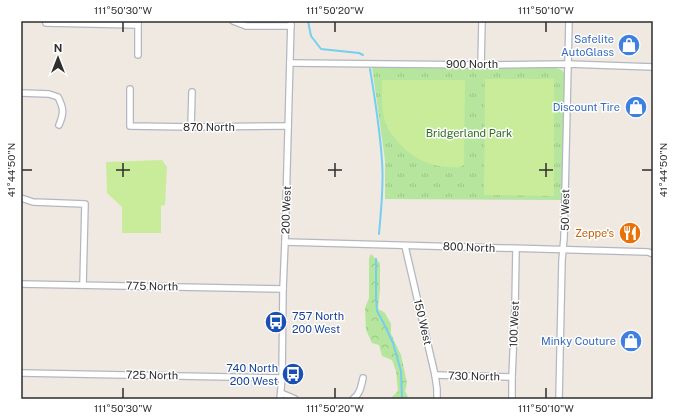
<svg xmlns="http://www.w3.org/2000/svg" width="674" height="420" viewBox="0 0 674 420" font-family="'Public Sans',sans-serif">
<style>
.forest{fill:url(#forest-crowns)}
.park{fill:url(#park-tufts)}
.pitch{fill:#c9ec9a}
.lines{fill:none;stroke-linecap:round;stroke-linejoin:round}
.stream{stroke:#75cff0;stroke-width:2}
.minor-casing{stroke:#b4b7c1;stroke-width:8}
.minor{stroke:#fff;stroke-width:5.5}
.ticks{fill:none;stroke:#2e2e2e;stroke-width:1.5}
.labels{text-anchor:middle;dominant-baseline:central;stroke-width:3;stroke-linejoin:round;paint-order:stroke}
.shop-label{font-size:11px;fill:#366cbe;stroke:#fff;text-anchor:end}
.street-label{font-size:11px;fill:#2e2e2e;stroke:#fff}
.park-label{font-size:11px;fill:#2c6e1b;stroke:#fff}
.food-label{font-size:11px;fill:#c56008;stroke:#fff;text-anchor:end}
.transit-label{font-size:11px;fill:#164399;stroke:#fff;text-anchor:start}
.neatline{fill:none;stroke:#2e2e2e;stroke-width:1.5}
.ticks-label{font-size:10px;text-anchor:middle;fill:#2e2e2e}
</style>
<defs>
<pattern id="forest-crowns" width="20" height="18" patternUnits="userSpaceOnUse"><rect width="20" height="18" fill="#b6e59e"/><path d="M2 6a3 3 0 1 1 6 0M12 15a3 3 0 1 1 6 0" fill="none" stroke="#9dc588"/></pattern>
<pattern id="park-tufts" width="24" height="20" patternUnits="userSpaceOnUse"><rect width="24" height="20" fill="#b6e59e"/><path d="M3 7l-1-3M5 7V3M7 7l1-3M15 17l-1-3M17 17v-4M19 17l1-3" fill="none" stroke="#9dc588"/></pattern>
</defs>
<rect width="100%" height="100%" fill="#efe9e1"/>
<!-- forest -->
<path class="forest" d="M371,254L380,263V289L378,309L385,313L391,324V334L401,355L407,383L405,391L408,397L407,399H390L398,391L396,371L392,360L382,356L379,345L372,343L366,330L365,308L369,298V258Z"/>
<!-- park -->
<path class="park" d="M372,67L556,68L562,70L565,74L563,200L385,199V160Z"/>
<!-- pitch -->
<g class="pitch">
<path d="M485,79H554V196L484,195Z"/>
<path d="M382,80H465L464,165C459,168 455,168 449,167C426,166 407,155 394,137C390,132 386,127 385,121C381,109 382,92 382,80Z"/>
<path d="M162,160L167,167L165,205L161,206V233H122V207L107,193L106,162Z"/>
</g>
<g class="lines">
<!-- stream -->
<g class="stream">
<path d="M308,21L311,36L321,49L359,53L363,55"/>
<path d="M370,69C375,99 380,130 382,161C384,185 381,210 379,234"/>
<path d="M376,259V297L377,311L383,322L393,343L401,371L402,399"/>
</g>
<!-- minor casing -->
<g class="minor-casing">
<g id="minor">
<path d="M233,21L246,26H291"/>
<path d="M46,23L138,25"/>
<path d="M138,55V21"/>
<path d="M290,63L481,65L568,64L653,67"/>
<path d="M481,65L482,21"/>
<path d="M130,89V126L191,127L288,126"/>
<path d="M21,93L49,94L58,97C64,109 64,113 59,125"/>
<path d="M191,127L192,92"/>
<path d="M21,198L33,202L85,204L83,285"/>
<path d="M285,242L613,251L648,252L653,254"/>
<path d="M405,246L435,375L437,389V399"/>
<path d="M21,284L283,289"/>
<path d="M21,373L282,378"/>
<path d="M435,375L512,377"/>
<path d="M281,393L295,399"/>
<path d="M280,399L282,378L283,289L285,242L291,21"/>
<path d="M353,399C360,394 361,387 363,378"/>
<path d="M512,399V377L515,308L516,249"/>
<path d="M559,399L562,260L564,238L569,21"/>
</g>
</g>
<!-- minor -->
<use href="#minor" class="minor"/>
</g>
<!-- ticks -->
<path class="ticks" d="M123,22V32M335,22V32M546,22V32M123,163V177M335,163V177M546,163V177M22,170H32M116,170H130M328,170H342M539,170H553M642,170H652M123,388V398M335,388V398M546,388V398"/>
<!-- icons -->
<defs>
<g id="shop-disc" transform="scale(1.15)"><circle r="9.5" fill="#3f7fe0" stroke="#fff"/><path d="M-5-2.5h2.3a2.7 3.5 0 0 1 5.4 0H5L5.5 6h-11ZM-1.5-2.5h3a1.5 2.3 0 0 0-3 0Z" fill="#fff"/></g>
<g id="restaurant-disc" transform="scale(1.15)"><circle r="9.5" fill="#e8710a" stroke="#fff"/><path d="M-5-6h1v4h1v-4h1v4h1v-4h1v5L-1.5 .5V6h-2V.5L-5-1ZM5-6V6H3V1.5H1.5Q1.5-4 5-6Z" fill="#fff"/></g>
<g id="bus-disc" transform="scale(1.15)"><circle r="9.5" fill="#1a4fb4" stroke="#fff"/><path d="M-5-6H5V4H4V6H2V4H-2V6H-4V4H-5ZM-3.5-4V0h7V-4ZM-3.5 1.2v1.5H-2V1.2ZM2 1.2v1.5H3.5V1.2Z" fill="#fff"/></g>
</defs>
<g fill-rule="evenodd">
<use href="#shop-disc" x="629" y="45"/>
<use href="#shop-disc" x="636" y="107"/>
<use href="#restaurant-disc" x="630" y="233"/>
<use href="#bus-disc" x="276" y="322"/>
<use href="#shop-disc" x="631" y="341"/>
<use href="#bus-disc" x="293" y="374"/>
</g>
<g class="labels">
<!-- shop labels -->
<g class="shop-label">
<text x="614" y="39">Safelite<tspan x="614" dy="13">AutoGlass</tspan></text>
<text x="620" y="107">Discount Tire</text>
<text x="616" y="341">Minky Couture</text>
</g>
<!-- street labels -->
<g class="street-label">
<text x="472" y="64">900 North</text>
<text x="209" y="127">870 North</text>
<text transform="translate(286 210) rotate(-88)">200 West</text>
<text transform="translate(565 210) rotate(-89)">50 West</text>
<text transform="translate(469 247) rotate(2)">800 North</text>
<text transform="translate(152 286) rotate(1)">775 North</text>
<text transform="translate(423 322) rotate(77)">150 West</text>
<text transform="translate(514 324) rotate(-88)">100 West</text>
<text transform="translate(152 375) rotate(1)">725 North</text>
<text transform="translate(474 376) rotate(1)">730 North</text>
</g>
<!-- park labels -->
<g class="park-label">
<text x="469" y="133">Bridgerland Park</text>
</g>
<!-- food labels -->
<g class="food-label">
<text x="614" y="233">Zeppe's</text>
</g>
<!-- transit labels -->
<g class="transit-label">
<text x="292" y="316">757 North<tspan x="292" dy="13">200 West</tspan></text>
<text x="278" y="368" text-anchor="end">740 North<tspan x="278" dy="13">200 West</tspan></text>
</g>
</g>
<!-- border -->
<rect width="674" height="420" fill="none" stroke="#ffffff" stroke-width="44"/>
<!-- north arrow -->
<g transform="translate(58 58)" stroke="#ffffff" stroke-width="3" paint-order="stroke">
<path d="M0-3L7 15L0 10L-7 15Z" fill="#2e2e2e"/>
<text y="-6" font-size="11" font-weight="bold" text-anchor="middle" fill="#2e2e2e">N</text>
</g>
<rect x="22" y="22" width="630" height="376" class="neatline"/>
<g class="ticks-label">
<text x="123" y="14">111°50'30"W</text>
<text x="335" y="14">111°50'20"W</text>
<text x="546" y="14">111°50'10"W</text>
<text transform="translate(11 170) rotate(-90)" y="4">41°44'50"N</text>
<text transform="translate(663 170) rotate(-90)" y="4">41°44'50"N</text>
<text x="123" y="412">111°50'30"W</text>
<text x="335" y="412">111°50'20"W</text>
<text x="546" y="412">111°50'10"W</text>
</g>
</svg>
